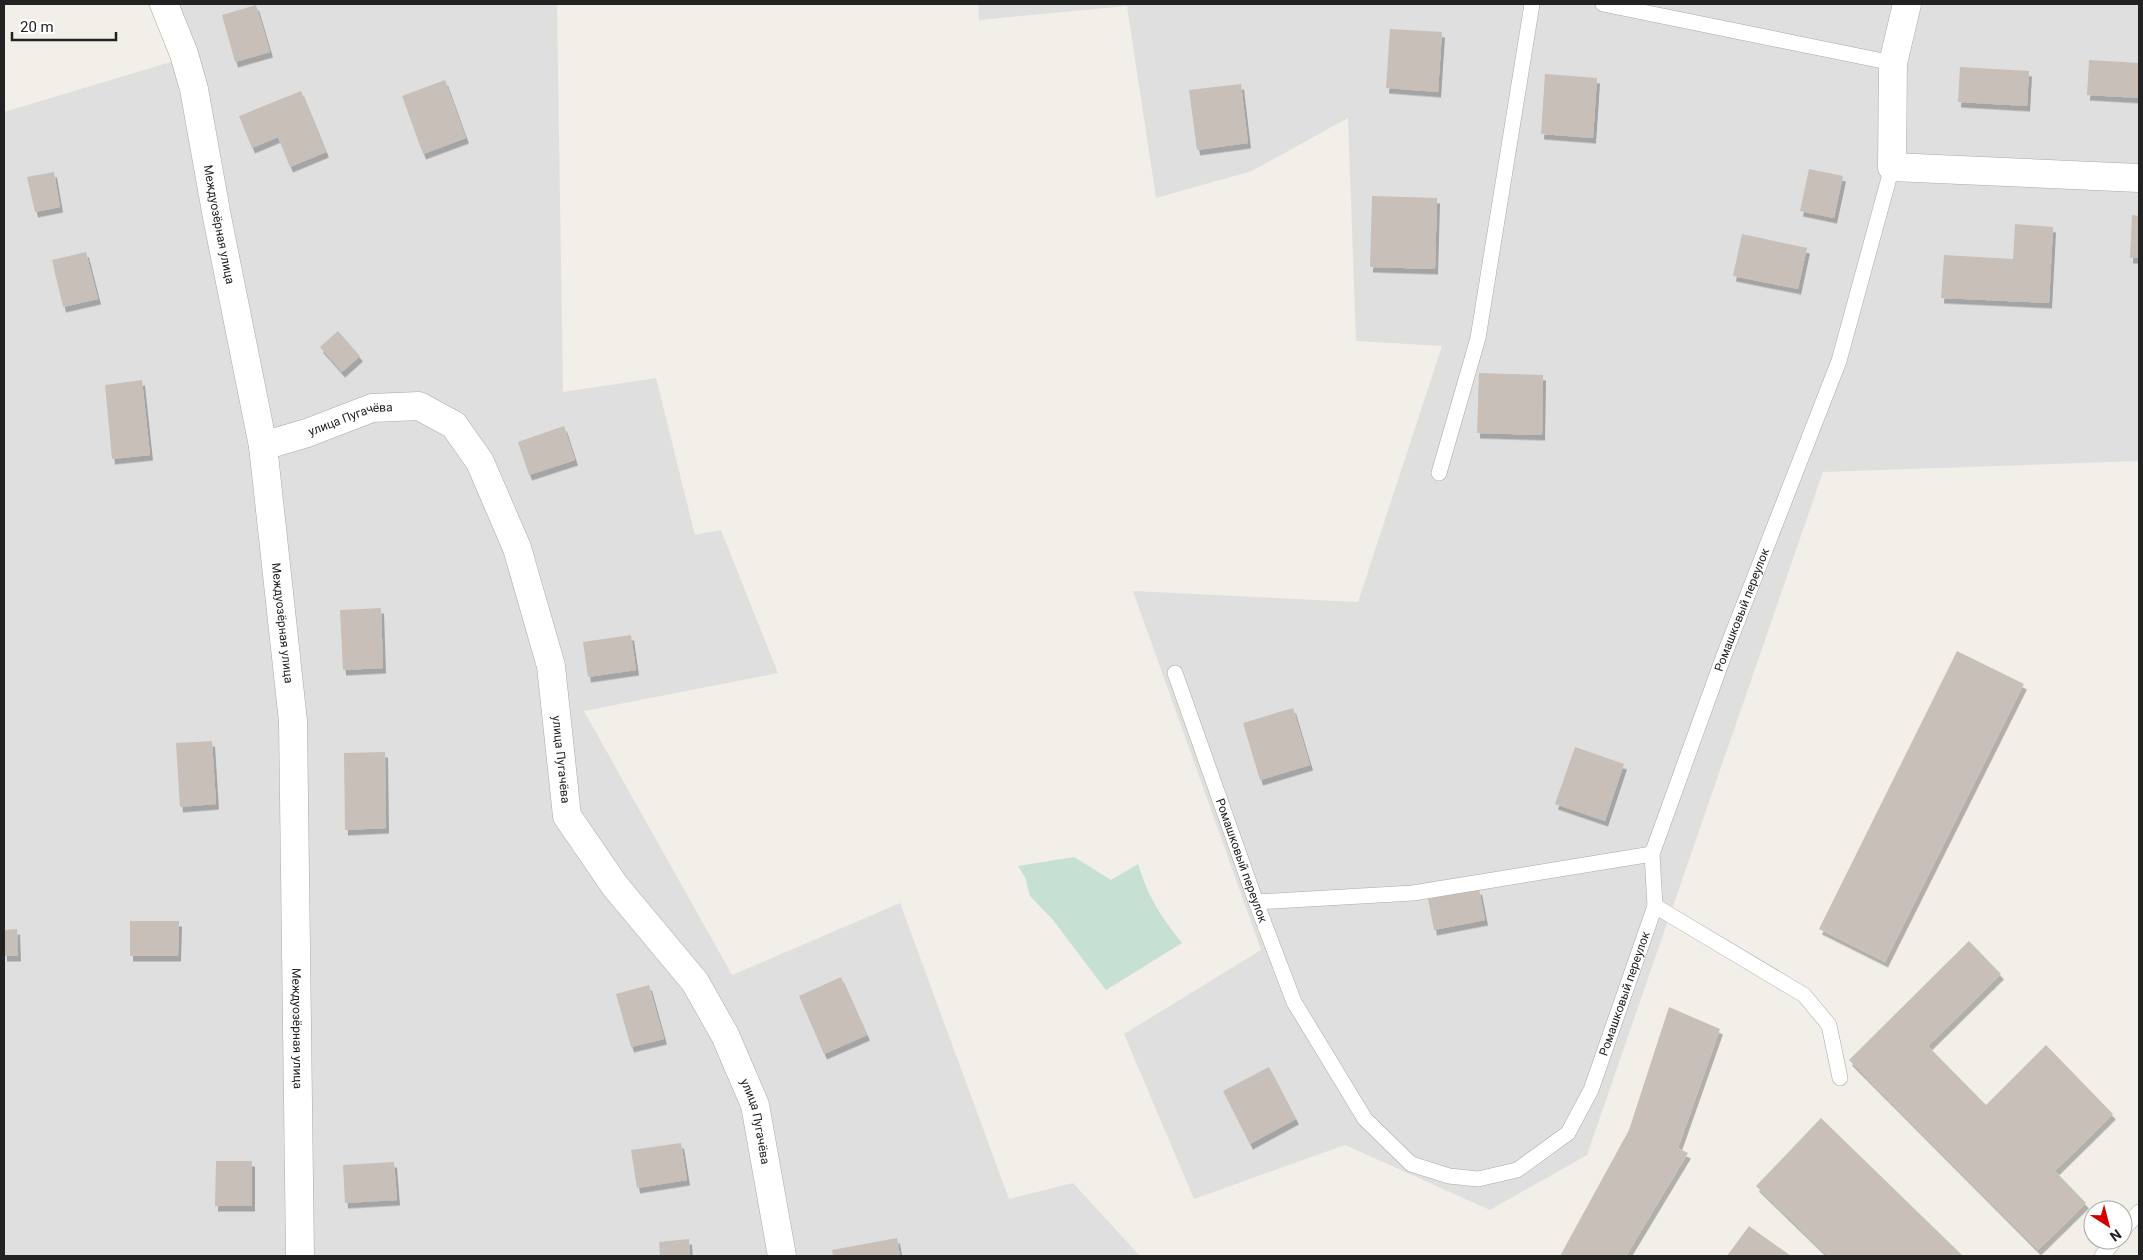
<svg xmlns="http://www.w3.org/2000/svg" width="2143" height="1260" viewBox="0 0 2143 1260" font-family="Roboto,sans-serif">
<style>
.residential{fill:#e0dfdf}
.wetland{fill:#c6e0d4}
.building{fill:#c7bfb8;filter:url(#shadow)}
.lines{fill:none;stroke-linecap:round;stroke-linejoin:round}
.lane-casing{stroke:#a9a9a9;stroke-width:16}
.street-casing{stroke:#a9a9a9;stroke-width:29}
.lane{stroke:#fff;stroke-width:15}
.street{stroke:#fff;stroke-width:28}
.labels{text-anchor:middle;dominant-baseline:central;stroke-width:5;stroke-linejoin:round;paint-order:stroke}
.street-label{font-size:12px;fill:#222;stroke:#fff}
</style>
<defs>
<filter id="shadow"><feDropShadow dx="3" dy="5.5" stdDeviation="0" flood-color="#0004"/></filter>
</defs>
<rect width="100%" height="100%" fill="#f2efe9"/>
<!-- residential -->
<g class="residential">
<path d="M148,4H557L563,392L656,378L695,535L721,530L778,673L584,711L732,975L900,903L1009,1199L1073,1183L1140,1256H4V112L174,61Z"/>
<path d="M978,4H2139V461L1823,472L1587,1155L1490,1210L1345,1145L1194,1199L1124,1034L1261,950L1133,591L1358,602L1442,346L1356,341L1348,118L1252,171L1156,198L1127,6L979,20Z"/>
</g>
<!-- wetland -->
<path class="wetland" d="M1074,857L1111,880L1138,864C1149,899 1160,915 1182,943L1106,990L1053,920L1030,896L1025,877L1018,866Z"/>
<!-- building -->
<g class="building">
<path d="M256,5L270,52L235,62L222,15Z"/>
<path d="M1390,29L1442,32L1438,92L1386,88Z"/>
<path d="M2089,60L2139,63V98L2087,95Z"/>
<path d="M1960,67L2029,71L2027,106L1958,102Z"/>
<path d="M1545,74L1597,78L1593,138L1541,134Z"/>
<path d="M445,80L466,138L423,154L402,96Z"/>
<path d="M1241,84L1248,143L1197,150L1189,90Z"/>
<path d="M301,91L326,152L290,167L278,137L252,148L239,116Z"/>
<path d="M1809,169L1843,176L1834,218L1800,211Z"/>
<path d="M54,172L60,207L35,212L27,177Z"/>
<path d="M1372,196L1437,198L1435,269L1370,267Z"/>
<path d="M2132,215L2139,216V258H2130Z"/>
<path d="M2015,224L2053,227L2049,303L1941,298L1944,255L2013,259Z"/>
<path d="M1742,234L1807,248L1798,289L1733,276Z"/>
<path d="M86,252L98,299L63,307L52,260Z"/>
<path d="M338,331L360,356L342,372L320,347Z"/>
<path d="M1479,373L1543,375L1542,435L1477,433Z"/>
<path d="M142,380L150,455L112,459L105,385Z"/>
<path d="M564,426L575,460L529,475L518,442Z"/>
<path d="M381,608L383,668L343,670L340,610Z"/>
<path d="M631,635L636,670L588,677L583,642Z"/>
<path d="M1957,651L2024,684L1885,962L1819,929Z"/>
<path d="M1293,708L1310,765L1260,780L1243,723Z"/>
<path d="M212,741L216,804L180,807L176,743Z"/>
<path d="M1575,747L1624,764L1605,821L1555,804Z"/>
<path d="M385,752L386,828L345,830L344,753Z"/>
<path d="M1479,889L1485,920L1434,930L1428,899Z"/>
<path d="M130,921H179L178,956H130Z"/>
<path d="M17,929L18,956H4V930Z"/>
<path d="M1969,941L2001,974L1928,1046L1986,1105L2046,1045L2113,1114L2055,1171L2086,1203L2038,1250L1849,1060Z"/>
<path d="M841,977L867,1035L824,1054L799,996Z"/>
<path d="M649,985L664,1039L631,1047L616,994Z"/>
<path d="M1669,1007L1720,1029L1678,1148L1688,1153L1626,1256H1560L1629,1130Z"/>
<path d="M1269,1067L1296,1119L1250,1144L1223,1091Z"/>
<path d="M1821,1118L1963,1256H1828L1756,1186Z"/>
<path d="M681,1143L687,1180L637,1188L631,1150Z"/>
<path d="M216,1161H252V1206H215Z"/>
<path d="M394,1162L397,1200L345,1203L343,1165Z"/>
<path d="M1749,1226L1791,1256H1727Z"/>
<path d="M897,1238L900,1256H833L832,1250Z"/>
<path d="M689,1239L690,1256H660L659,1242Z"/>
</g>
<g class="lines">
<!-- lane casing -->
<g class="lane-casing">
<g id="lane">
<path d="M1603,4L1893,63"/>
<path d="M1439,473L1478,338L1532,4"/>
<path id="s1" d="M1175,673L1256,902L1294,1002L1365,1119L1411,1164L1449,1176L1478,1179L1517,1170L1568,1133L1591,1090L1655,906L1652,854L1723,658L1839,361L1892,167"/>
<path d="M1256,902L1413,893L1652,854"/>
<path d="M1655,906L1804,995L1829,1025L1840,1078"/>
<path d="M2123,1230L2139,1212"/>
<path d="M2102,1256L2115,1240"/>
</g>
</g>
<!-- street casing -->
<g class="street-casing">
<g id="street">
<path id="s2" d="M164,4L184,54L194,89L217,217L263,446L293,721L300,1256"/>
<path d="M1907,4L1893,63L1892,167L2139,178"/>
<path id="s3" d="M263,446L307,433L372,408L419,406L454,425L480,462L517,548L551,666L567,816L615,886L695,982L725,1035L755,1105L782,1256"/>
</g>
</g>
<!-- lane -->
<use href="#lane" class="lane"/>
<!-- street -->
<use href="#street" class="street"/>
</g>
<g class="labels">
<!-- street labels -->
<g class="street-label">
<text stroke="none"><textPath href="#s2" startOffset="228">Междуозёрная улица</textPath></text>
<text stroke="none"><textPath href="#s3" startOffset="92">улица Пугачёва</textPath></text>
<text stroke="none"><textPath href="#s1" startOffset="1279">Ромашковый переулок</textPath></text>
<text stroke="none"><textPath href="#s2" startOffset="632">Междуозёрная улица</textPath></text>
<text stroke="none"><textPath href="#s3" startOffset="558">улица Пугачёва</textPath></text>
<text stroke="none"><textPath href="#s1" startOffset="199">Ромашковый переулок</textPath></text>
<text stroke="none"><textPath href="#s1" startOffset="874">Ромашковый переулок</textPath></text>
<text stroke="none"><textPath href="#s2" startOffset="1038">Междуозёрная улица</textPath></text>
<text stroke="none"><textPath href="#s3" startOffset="978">улица Пугачёва</textPath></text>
</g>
</g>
<!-- border -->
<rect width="2143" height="1260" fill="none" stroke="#222222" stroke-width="10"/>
<!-- north arrow -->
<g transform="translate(2108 1225) rotate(144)"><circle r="24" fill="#ffffff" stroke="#a7a7a7"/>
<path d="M0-4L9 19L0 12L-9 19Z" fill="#d40000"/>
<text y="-8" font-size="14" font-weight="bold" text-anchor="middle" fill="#222222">N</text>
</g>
<!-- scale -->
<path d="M12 32v8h104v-8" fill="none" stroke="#222222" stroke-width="2.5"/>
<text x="20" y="32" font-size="15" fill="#222222" stroke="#ffffff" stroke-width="4" paint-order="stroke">20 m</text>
</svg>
